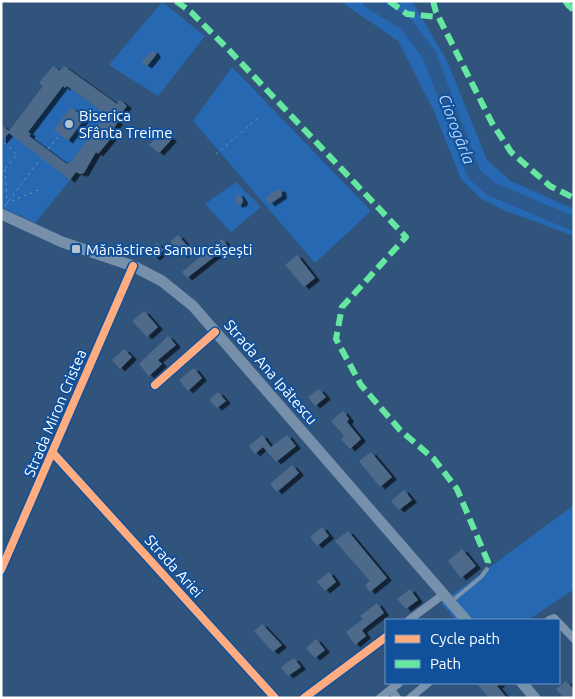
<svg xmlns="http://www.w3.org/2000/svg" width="575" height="699" viewBox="0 0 575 699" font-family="Ubuntu,sans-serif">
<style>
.green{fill:#2669b2}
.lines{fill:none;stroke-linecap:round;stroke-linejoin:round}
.river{stroke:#2c5a8f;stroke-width:14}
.building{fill:#4e6b8a;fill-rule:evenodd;filter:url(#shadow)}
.path{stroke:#7b93ad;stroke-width:1;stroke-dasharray:2.5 4;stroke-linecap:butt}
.lane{stroke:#7b93ad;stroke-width:4}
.street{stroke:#7b93ad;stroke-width:8}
.secondary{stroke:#768faa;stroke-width:11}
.quiet{stroke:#66e7a1;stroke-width:6;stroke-dasharray:12 6;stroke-linecap:butt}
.cycleway-casing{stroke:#11519c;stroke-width:11}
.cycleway{stroke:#ffac80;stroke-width:8}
.poi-dot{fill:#b7c3d1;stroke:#11519c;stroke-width:2}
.labels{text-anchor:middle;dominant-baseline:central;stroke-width:4;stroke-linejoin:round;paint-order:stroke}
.poi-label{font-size:15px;fill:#fff;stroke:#11519c;text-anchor:start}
.street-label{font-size:15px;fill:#fff;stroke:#11519c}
.water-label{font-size:16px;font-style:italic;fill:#b2d5fb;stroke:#11519c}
</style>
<defs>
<filter id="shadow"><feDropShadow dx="5" dy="2.5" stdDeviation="0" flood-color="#0009"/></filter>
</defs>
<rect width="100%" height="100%" fill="#30547c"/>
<!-- green -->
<g class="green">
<path d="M340,1H412L447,61L487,160L511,181L574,209V236L506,211L481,199L461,179L433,109L398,41Z"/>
<path d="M162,2L205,36L158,96L109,65Z"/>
<path d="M232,67L371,211L315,263L193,121Z"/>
<path d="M63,86L65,88L67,86L104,113L102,116L104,118L70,163L67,164L29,136L28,132Z"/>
<path d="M1,125L70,180L35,223L1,207Z"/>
<path d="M236,182L261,207L231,232L205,204Z"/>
<path d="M574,505V589L528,620H456L441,603Z"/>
</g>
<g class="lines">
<!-- river -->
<path class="river" d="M369,1L406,24L429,54L474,174L491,189L574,224"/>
</g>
<!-- building -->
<g class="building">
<path d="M153,50L156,55L147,66L141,62Z"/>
<path d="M53,66L60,71L64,66L117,104L120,100L127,106L116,120L118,122L109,135L112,137L98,154L96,152L84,173L80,174L76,172L70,180L9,133L1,142V125L9,131L43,86L39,83ZM63,86L65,88L67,86L104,113L102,116L104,118L70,163L67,164L29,136L31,134L28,132Z"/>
<path d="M71,107L85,118L68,141L54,130Z"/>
<path d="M162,131L172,139L159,153L149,145Z"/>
<path d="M278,189L281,190L282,196L270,204L265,198Z"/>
<path d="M238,193L243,200L242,204L237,205L235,201Z"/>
<path d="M178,235L191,250L183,256L170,242Z"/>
<path d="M222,239L228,246L187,278L182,272Z"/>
<path d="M157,243L164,250L155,258L148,251Z"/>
<path d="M297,255L315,278L304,287L285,265Z"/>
<path d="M144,311L158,327L147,337L132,321Z"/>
<path d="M168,336L176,345L158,360L162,364L149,376L139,364Z"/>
<path d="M124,349L132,357L120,369L112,360Z"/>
<path d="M194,368L202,378L188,391L179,380Z"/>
<path d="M319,389L326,397L315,406L308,397Z"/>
<path d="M218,392L226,401L217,408L209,400Z"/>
<path d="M343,411L349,419L347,422L361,439L350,449L341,439L344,436L331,421Z"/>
<path d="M262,435L271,447L287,435L296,446L276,462L263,447L255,454L249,446Z"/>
<path d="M371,452L392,477L380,487L359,461Z"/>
<path d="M292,465L299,473L277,492L270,484Z"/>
<path d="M404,490L412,500L399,510L391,501Z"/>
<path d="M322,527L329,536L317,546L310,537Z"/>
<path d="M348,531L387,578L370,592L365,585L370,581L335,541Z"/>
<path d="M462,549L476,566L461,578L448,561Z"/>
<path d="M329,572L336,582L325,591L317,582Z"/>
<path d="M410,589L418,600L406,609L397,599Z"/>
<path d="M377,603L384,613L362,630L366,636L355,645L346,632L363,619L360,616Z"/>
<path d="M262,624L282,645L273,652L254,631Z"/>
<path d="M316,639L325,650L315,658L306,648Z"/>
<path d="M294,658L301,667L288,676L281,667Z"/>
<path d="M566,681L574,689V698H564L556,689Z"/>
<path d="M476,683H501L497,686L507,698H489Z"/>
</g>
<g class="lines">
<!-- path -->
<g class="path">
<path d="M48,149L60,135"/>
<path d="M216,154L258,118"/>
<path d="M1,165L5,168L7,203L41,189"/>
<path d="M1,173L17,155L3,141"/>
<path d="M5,206L41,158"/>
</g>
<!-- lane -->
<path class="lane" d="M452,601L481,577L487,569"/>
<!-- street -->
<g class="street">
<path d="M569,5L573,1"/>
<path d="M155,385L215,332"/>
<path d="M53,453L275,698"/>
<path d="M1,570L133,266"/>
<path d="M409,620L444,594"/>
<path d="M549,620L554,618L556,620"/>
<path d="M559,623L574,639"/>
<path d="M391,690L397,698"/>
<path d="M304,698L386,637"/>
<path d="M380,698L399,683"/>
<path d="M410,698L428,683"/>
</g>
<!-- secondary -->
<g class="secondary">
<path d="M1,214L62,242L133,266L162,281L193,306L466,620"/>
<path d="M522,683L535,698"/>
</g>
<!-- quiet -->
<g class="quiet">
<path d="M176,1L191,12L228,49L406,237L342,307L336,339L361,385L400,430L434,459L457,489L488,562L487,569"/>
<path d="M389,1L407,14L438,17"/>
<path d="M433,1L436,12L492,123L511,152L550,186L574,198"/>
<path d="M565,1L574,11"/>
</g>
<!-- cycleway casing -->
<g class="cycleway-casing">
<g id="cycleway">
<path d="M155,385L215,332"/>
<path d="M53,453L275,698"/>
<path d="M1,570L133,266"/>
<path d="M304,698L386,637"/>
</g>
</g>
<!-- cycleway -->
<use href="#cycleway" class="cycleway"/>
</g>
<!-- markers -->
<g class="poi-dot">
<circle cx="69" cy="124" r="5"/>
<rect x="71" y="244" width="10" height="10" rx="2.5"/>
</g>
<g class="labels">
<!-- poi labels -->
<g class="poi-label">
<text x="79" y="115">Biserica<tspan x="79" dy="17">Sfânta Treime</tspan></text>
<text x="86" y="249">Mănăstirea Samurcășești</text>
</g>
<!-- street labels -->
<g class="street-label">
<text transform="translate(271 372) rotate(49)">Strada Ana Ipătescu</text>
<text transform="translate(55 413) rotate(-67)">Strada Miron Cristea</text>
<text transform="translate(174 566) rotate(48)">Strada Ariei</text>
</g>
<!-- water labels -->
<g class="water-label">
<text transform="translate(457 129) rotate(69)">Ciorogârla</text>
</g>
</g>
<!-- border -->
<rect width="575" height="699" fill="none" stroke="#ffffff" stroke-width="5"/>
<!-- legend -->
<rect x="385" y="619" width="175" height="65" fill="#11519c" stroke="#7097c4"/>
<rect x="395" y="635" width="25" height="8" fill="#ffac80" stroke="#7097c4"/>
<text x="430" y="644" font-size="15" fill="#ffffff">Cycle path</text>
<rect x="395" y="660" width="25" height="8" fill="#66e7a1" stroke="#7097c4"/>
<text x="430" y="669" font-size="15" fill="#ffffff">Path</text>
</svg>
